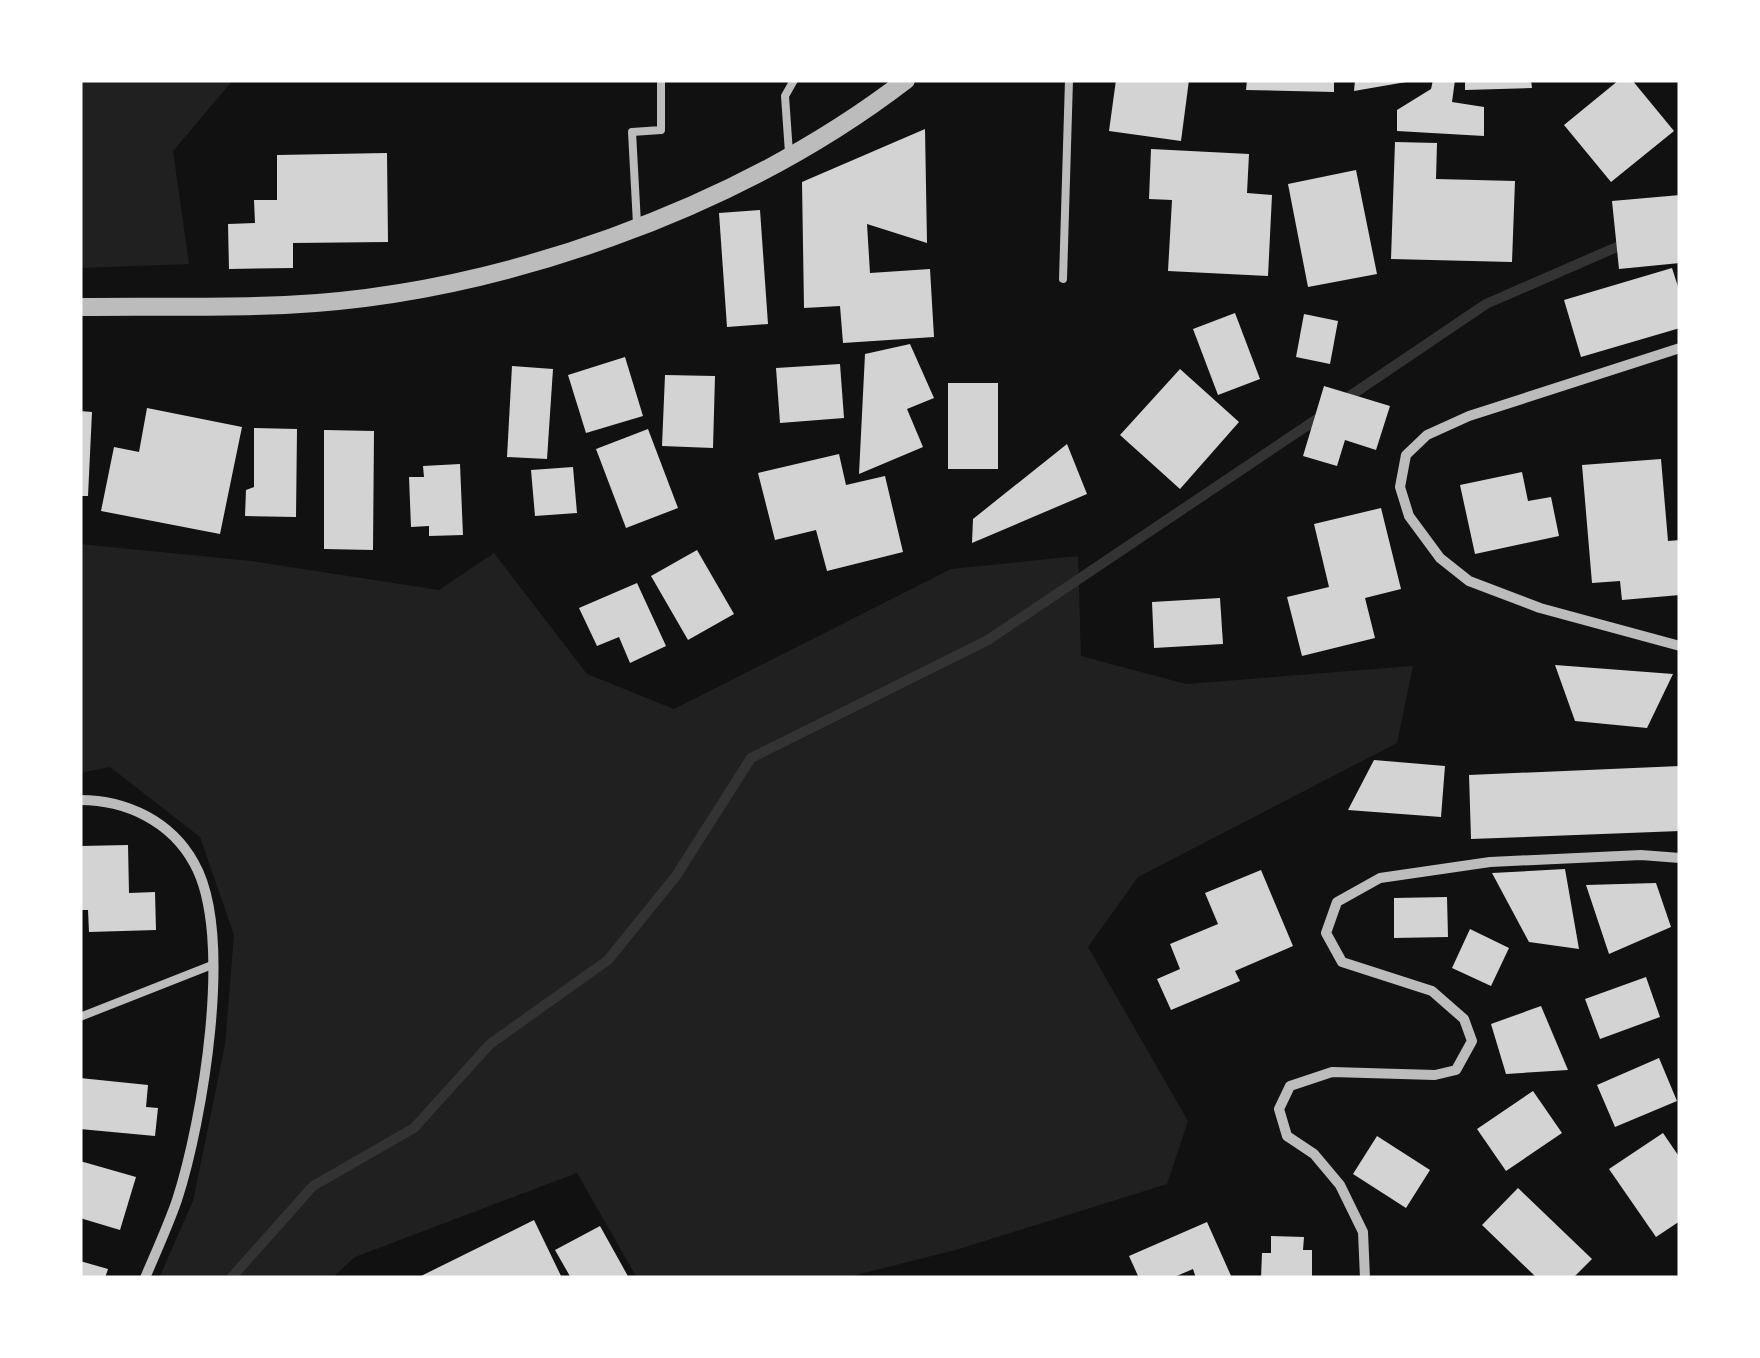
<svg xmlns="http://www.w3.org/2000/svg" width="1760" height="1358" viewBox="0 0 1760 1358" font-family="'Exo 2',sans-serif">
<style>
.green{fill:#202020}
.lines{fill:none;stroke-linecap:round;stroke-linejoin:round}
.stream{stroke:#333;stroke-width:10}
.building{fill:#d3d3d3}
.service{stroke:#bcbcbc;stroke-width:8}
.minor{stroke:#bcbcbc;stroke-width:10}
.tertiary{stroke:#bcbcbc;stroke-width:18}
</style>
<rect width="100%" height="100%" fill="#111"/>
<!-- green -->
<g class="green">
<path d="M80,80H233L173,151L189,264L80,268Z"/>
<path d="M80,544L251,561L439,590L494,553L587,674L674,709L951,569L1078,556L1081,656L1186,684L1413,666L1397,743L1138,877L1088,947L1188,1121L1167,1184L959,1249L844,1278H637L577,1173L355,1257L332,1278H159L193,1201L225,1045L234,935L200,837L110,767L80,773Z"/>
</g>
<g class="lines">
<!-- stream -->
<g class="stream">
<path d="M1341,402L1486,304L1626,243"/>
<path d="M231,1278L313,1186L414,1128L490,1044L608,960L676,876L751,758L988,640L1323,415"/>
</g>
</g>
<!-- building -->
<g class="building">
<path d="M1116,80H1189L1181,141L1109,131Z"/>
<path d="M1247,80H1334V92L1246,90Z"/>
<path d="M1355,80H1405L1406,82L1354,91Z"/>
<path d="M1433,80H1455L1452,102L1484,107V136L1397,131V110L1431,89Z"/>
<path d="M1465,80H1531L1532,88L1465,90Z"/>
<path d="M1619,80H1632L1674,131L1611,182L1564,125Z"/>
<path d="M925,129L927,243L867,224L870,273L930,269L934,337L843,343L840,306L804,308L802,182Z"/>
<path d="M1395,142L1437,143L1436,179L1515,181L1512,262L1391,259Z"/>
<path d="M1151,149L1249,154L1247,193L1272,195L1268,276L1168,271L1172,200L1149,199Z"/>
<path d="M387,153L388,242L293,243V268L229,269L228,224L255,223L254,200H277V155Z"/>
<path d="M1356,170L1377,274L1308,287L1288,184Z"/>
<path d="M1680,195V263L1619,269L1612,201Z"/>
<path d="M760,210L768,324L727,327L719,213Z"/>
<path d="M1672,268L1680,293V328L1581,357L1564,300Z"/>
<path d="M1235,313L1260,379L1218,395L1193,329Z"/>
<path d="M1304,314L1338,321L1330,364L1296,357Z"/>
<path d="M910,344L934,398L907,409L923,447L859,474L865,354Z"/>
<path d="M625,357L643,416L586,433L568,375Z"/>
<path d="M840,364L844,418L780,423L776,368Z"/>
<path d="M512,366L553,369L547,459L507,457Z"/>
<path d="M1180,369L1239,422L1180,489L1120,435Z"/>
<path d="M665,375L715,376L713,448L662,446Z"/>
<rect x="948" y="383" width="50" height="86"/>
<path d="M1324,386L1390,406L1376,450L1345,440L1337,466L1303,456Z"/>
<path d="M147,408L242,427L220,534L101,511L114,447L139,452Z"/>
<path d="M80,411L92,412L88,496H80Z"/>
<path d="M254,428L297,429L296,517L245,516L246,490L254,487Z"/>
<path d="M648,429L678,508L626,528L596,449Z"/>
<path d="M324,430L374,431L373,550L324,549Z"/>
<path d="M1067,444L1087,494L972,543L973,519Z"/>
<path d="M839,454L846,485L885,476L903,552L827,571L816,530L775,540L758,473Z"/>
<path d="M1661,459L1668,541L1680,540V595L1622,600L1620,581L1592,583L1582,465Z"/>
<path d="M460,464L463,535L429,536V526L411,527L409,477H424L423,466Z"/>
<path d="M573,467L577,513L535,516L531,470Z"/>
<path d="M1522,472L1528,501L1551,497L1559,536L1475,554L1460,485Z"/>
<path d="M1381,508L1401,589L1365,598L1375,638L1302,656L1287,597L1329,587L1314,524Z"/>
<path d="M697,550L734,614L688,640L651,576Z"/>
<path d="M637,583L666,646L630,663L619,637L597,646L579,608Z"/>
<path d="M1220,598L1223,644L1154,648L1152,602Z"/>
<path d="M1555,665L1673,674L1647,728L1575,721Z"/>
<path d="M1374,760L1445,766L1441,817L1348,810Z"/>
<path d="M1680,766V831L1471,839L1469,775Z"/>
<path d="M128,845L129,893L155,892L156,930L89,932L88,910H80V846Z"/>
<path d="M1565,869L1579,949L1529,942L1492,873Z"/>
<path d="M1261,870L1293,946L1235,971L1240,981L1171,1010L1157,979L1180,969L1170,944L1218,924L1205,893Z"/>
<path d="M1656,883L1671,927L1609,954L1586,885Z"/>
<path d="M1447,897L1448,937L1394,938V898Z"/>
<path d="M1470,929L1509,948L1491,986L1452,968Z"/>
<path d="M1646,977L1660,1017L1600,1039L1585,999Z"/>
<path d="M1541,1006L1568,1070L1506,1074L1491,1024Z"/>
<path d="M1659,1058L1677,1101L1615,1127L1597,1085Z"/>
<path d="M80,1078L148,1085L146,1107L158,1108L155,1136L80,1129Z"/>
<path d="M1533,1091L1562,1133L1506,1171L1477,1129Z"/>
<path d="M1663,1133L1680,1158V1221L1656,1237L1609,1169Z"/>
<path d="M1377,1136L1430,1170L1406,1208L1353,1174Z"/>
<path d="M80,1161L136,1177L120,1230L80,1218Z"/>
<path d="M1518,1188L1592,1259L1573,1278H1537L1482,1225Z"/>
<path d="M534,1220L562,1278H417Z"/>
<path d="M1207,1222L1232,1278H1196L1193,1269L1172,1278H1139L1129,1256Z"/>
<path d="M600,1226L629,1278H571L555,1250Z"/>
<path d="M1271,1236L1304,1237L1303,1250H1312V1278H1261L1262,1253H1271Z"/>
<path d="M80,1261L108,1269L105,1278H80Z"/>
</g>
<g class="lines">
<!-- service -->
<g class="service">
<path d="M789,153L785,96L794,80"/>
<path d="M637,224L632,132L661,130V80"/>
<path d="M1063,279L1069,80"/>
<path d="M80,1017L212,965"/>
</g>
<!-- minor -->
<g class="minor">
<path d="M1680,348L1469,416L1427,435L1406,455L1400,487L1409,516L1440,558L1469,581L1540,608L1680,646"/>
<path d="M80,800C126,800 171,821 194,863C235,935 202,1123 177,1200C168,1226 156,1252 145,1278"/>
<path d="M1365,1278L1363,1232L1340,1185L1314,1154L1287,1136L1279,1109L1290,1086L1332,1072L1435,1075L1456,1070L1472,1041L1464,1019L1432,991L1342,962L1326,933L1337,902L1380,878L1490,862L1641,855L1680,858"/>
</g>
<!-- tertiary -->
<path class="tertiary" d="M80,307C148,306 217,308 285,305C497,295 738,209 906,80"/>
</g>
<!-- border -->
<rect width="1760" height="1358" fill="none" stroke="#ffffff" stroke-width="165"/>
</svg>
